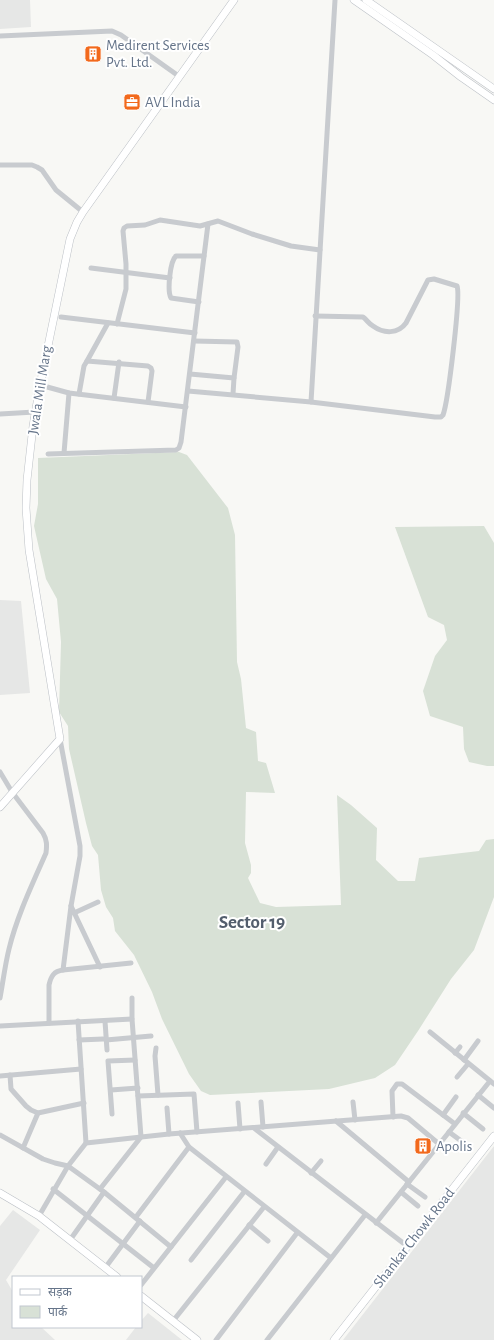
<svg xmlns="http://www.w3.org/2000/svg" width="494" height="1340" viewBox="0 0 494 1340" font-family="'Alegreya Sans','Noto Sans Devanagari',sans-serif">
<style>
.built{fill:#e6e7e6}
.green{fill:#d8e1d6}
.lines{fill:none;stroke-linecap:round;stroke-linejoin:round}
.secondary-casing{stroke:#bcc0c6;stroke-width:8}
.street{stroke:#c8cbcf;stroke-width:5}
.secondary{stroke:#fff;stroke-width:7}
.labels{text-anchor:middle;dominant-baseline:central;stroke-width:4;stroke-linejoin:round;paint-order:stroke}
.poi-label{font-size:15px;fill:#657489;stroke:#fff;text-anchor:start}
.street-label{font-size:15px;fill:#657489;stroke:#fff}
.district-label{font-size:19px;font-weight:bold;fill:#535e6d;stroke:#fff}
</style>
<rect width="100%" height="100%" fill="#f8f8f5"/>
<!-- built -->
<g class="built">
<path d="M0,0H30L31,27L0,29Z"/>
<path d="M0,600L21,601L30,693L0,695Z"/>
<path d="M494,1146V1340H343Z"/>
<path d="M13,1210L40,1230L6,1280L13,1292V1327H41L55,1340H0V1226Z"/>
<path d="M148,1313L182,1340H126L136,1327H141V1321Z"/>
</g>
<!-- green -->
<g class="green">
<path d="M179,452L187,455L228,508L235,535L237,662L241,679L246,728L256,732L258,761L266,763L275,793L246,792L245,843L251,865V873L248,878L260,903L276,907L341,905L337,795L351,805L377,828L376,860L398,881H415L419,858L479,851L486,840L494,839V897L474,950L451,979L418,1031L395,1065L375,1078L329,1089L210,1095L201,1091L189,1074L162,1019L152,992L134,955L115,931L113,918L106,907L101,890L98,855L92,846L86,823L69,749L68,726L59,712L61,642L57,599L46,579L34,526L38,504V458Z"/>
<path d="M484,526L494,543V766H487L469,762L464,749L463,727L430,716L423,691L435,656L447,640L444,625L428,617L395,527Z"/>
</g>
<g class="lines">
<!-- secondary casing -->
<g class="secondary-casing">
<g id="secondary">
<path d="M354,0L433,55L461,77L494,100"/>
<path d="M366,0L494,89"/>
<path d="M0,807L60,739L29,550L26,508L27,480L33,426L40,385L70,239L77,222L83,212L234,0"/>
<path d="M0,1193L39,1216L117,1277"/>
<path d="M141,1296L197,1340"/>
<path d="M334,1340L494,1136"/>
</g>
</g>
<!-- street -->
<g class="street">
<path d="M0,36L112,31L121,35L180,77"/>
<path d="M0,165H32L37,167L42,170L56,190L83,212"/>
<path d="M91,268L170,278"/>
<path d="M199,302L171,298C167,291 170,261 176,256H204"/>
<path d="M61,317L195,333"/>
<path d="M117,324L126,289V264L123,231L124,228L127,226L145,225L160,220L200,226L218,221L252,234L291,246L320,250"/>
<path d="M87,361L108,323"/>
<path d="M190,374L234,378L238,347L237,342L194,341"/>
<path d="M40,385L69,393L186,407"/>
<path d="M188,391L311,402L435,417H441L443,415C448,402 461,296 457,286L434,279L428,280L406,323C398,334 384,334 373,326C369,324 367,320 363,317L315,316"/>
<path d="M79,394L84,366L87,361L148,366L151,368L152,371L148,402"/>
<path d="M233,394L234,378"/>
<path d="M114,398L119,362"/>
<path d="M311,402L335,0"/>
<path d="M0,414L35,412"/>
<path d="M64,453L69,393"/>
<path d="M48,454L176,450L179,448L181,442L208,224"/>
<path d="M60,739L80,846V856L71,906L63,970"/>
<path d="M0,772L12,792L43,833C47,840 47,845 46,853C32,885 17,916 9,949C5,965 3,982 0,998"/>
<path d="M71,906L100,967"/>
<path d="M74,913L98,902"/>
<path d="M78,1021L86,1143"/>
<path d="M105,1021L107,1050"/>
<path d="M49,1023V985C51,976 54,971 63,970L131,963"/>
<path d="M0,1026L132,1019"/>
<path d="M430,1032L494,1084"/>
<path d="M79,1040L103,1039"/>
<path d="M106,1040L151,1036"/>
<path d="M156,1048L155,1056L158,1095"/>
<path d="M455,1053L460,1047"/>
<path d="M464,1060L478,1041"/>
<path d="M10,1075L11,1089L26,1106L31,1110L38,1113L84,1103"/>
<path d="M0,1076L81,1069"/>
<path d="M457,1077L468,1064"/>
<path d="M111,1090L138,1088"/>
<path d="M478,1095L494,1108"/>
<path d="M138,1096L194,1094L197,1132"/>
<path d="M261,1102L263,1127"/>
<path d="M353,1102L355,1120"/>
<path d="M238,1103L240,1129"/>
<path d="M167,1108L169,1134"/>
<path d="M463,1113L483,1129"/>
<path d="M112,1114L108,1061L135,1060"/>
<path d="M443,1115L456,1097"/>
<path d="M393,1117L392,1091L397,1084H402L455,1124"/>
<path d="M336,1121L409,1182"/>
<path d="M254,1128L407,1246"/>
<path d="M449,1132L464,1143"/>
<path d="M180,1133L189,1147L331,1258"/>
<path d="M0,1135L43,1159L55,1163L68,1166L104,1192L171,1247"/>
<path d="M23,1148L38,1113"/>
<path d="M266,1164L278,1147"/>
<path d="M311,1173L321,1161"/>
<path d="M407,1184L425,1197"/>
<path d="M53,1189L154,1268"/>
<path d="M100,1189L141,1137L132,1019V998"/>
<path d="M401,1192L418,1206"/>
<path d="M39,1216L68,1166L86,1143L169,1134L401,1116L408,1118L439,1144"/>
<path d="M136,1217L189,1147"/>
<path d="M376,1223L490,1081"/>
<path d="M249,1225L268,1241"/>
<path d="M70,1240L104,1192"/>
<path d="M191,1260L244,1192"/>
<path d="M105,1268L140,1221"/>
<path d="M141,1285L226,1177"/>
<path d="M173,1321L264,1207"/>
<path d="M216,1340L297,1233"/>
<path d="M267,1340L365,1215"/>
</g>
<!-- secondary -->
<use href="#secondary" class="secondary"/>
</g>
<!-- icons -->
<defs>
<g id="building-square" transform="scale(0.9)"><rect x="-9" y="-9" width="18" height="18" rx="4" fill="#f2691c" stroke="#fff"/><path d="M-4-6H4V6H1V3H-1V6H-4ZM-2.5-4.3h1.7v1.8h-1.7ZM.8-4.3h1.7v1.8H.8ZM-2.5-1h1.7V.8h-1.7ZM.8-1h1.7V.8H.8Z" fill="#fff"/></g>
<g id="office-square" transform="scale(0.9)"><rect x="-9" y="-9" width="18" height="18" rx="4" fill="#f2691c" stroke="#fff"/><path d="M-6-3h4V-5.5h4V-3h4V5H-6ZM-1-4.5V-3h2v-1.5ZM-6 0V1H6V0Z" fill="#fff"/></g>
</defs>
<g fill-rule="evenodd">
<use href="#building-square" x="93" y="54"/>
<use href="#office-square" x="132" y="102"/>
<use href="#building-square" x="423" y="1146"/>
</g>
<g class="labels">
<!-- poi labels -->
<g class="poi-label">
<text x="106" y="45">Medirent Services<tspan x="106" dy="17">Pvt. Ltd.</tspan></text>
<text x="145" y="102">AVL India</text>
<text x="436" y="1146">Apolis</text>
</g>
<!-- street labels -->
<g class="street-label">
<text transform="translate(40 390) rotate(-81)">Jwala Mill Marg</text>
<text transform="translate(414 1238) rotate(-52)">Shankar Chowk Road</text>
</g>
<!-- district labels -->
<g class="district-label">
<text x="252" y="922">Sector 19</text>
</g>
</g>
<!-- legend -->
<rect x="12" y="1276" width="130" height="52" fill="#ffffff" stroke="#c1c7d0"/>
<rect x="20" y="1289" width="20" height="6" fill="#ffffff" stroke="#c1c7d0"/>
<text x="48" y="1296" font-size="12" fill="#657489">सड़क</text>
<rect x="20" y="1306" width="20" height="12" fill="#d8e1d6" stroke="#c1c7d0"/>
<text x="48" y="1316" font-size="12" fill="#657489">पार्क</text>
</svg>
